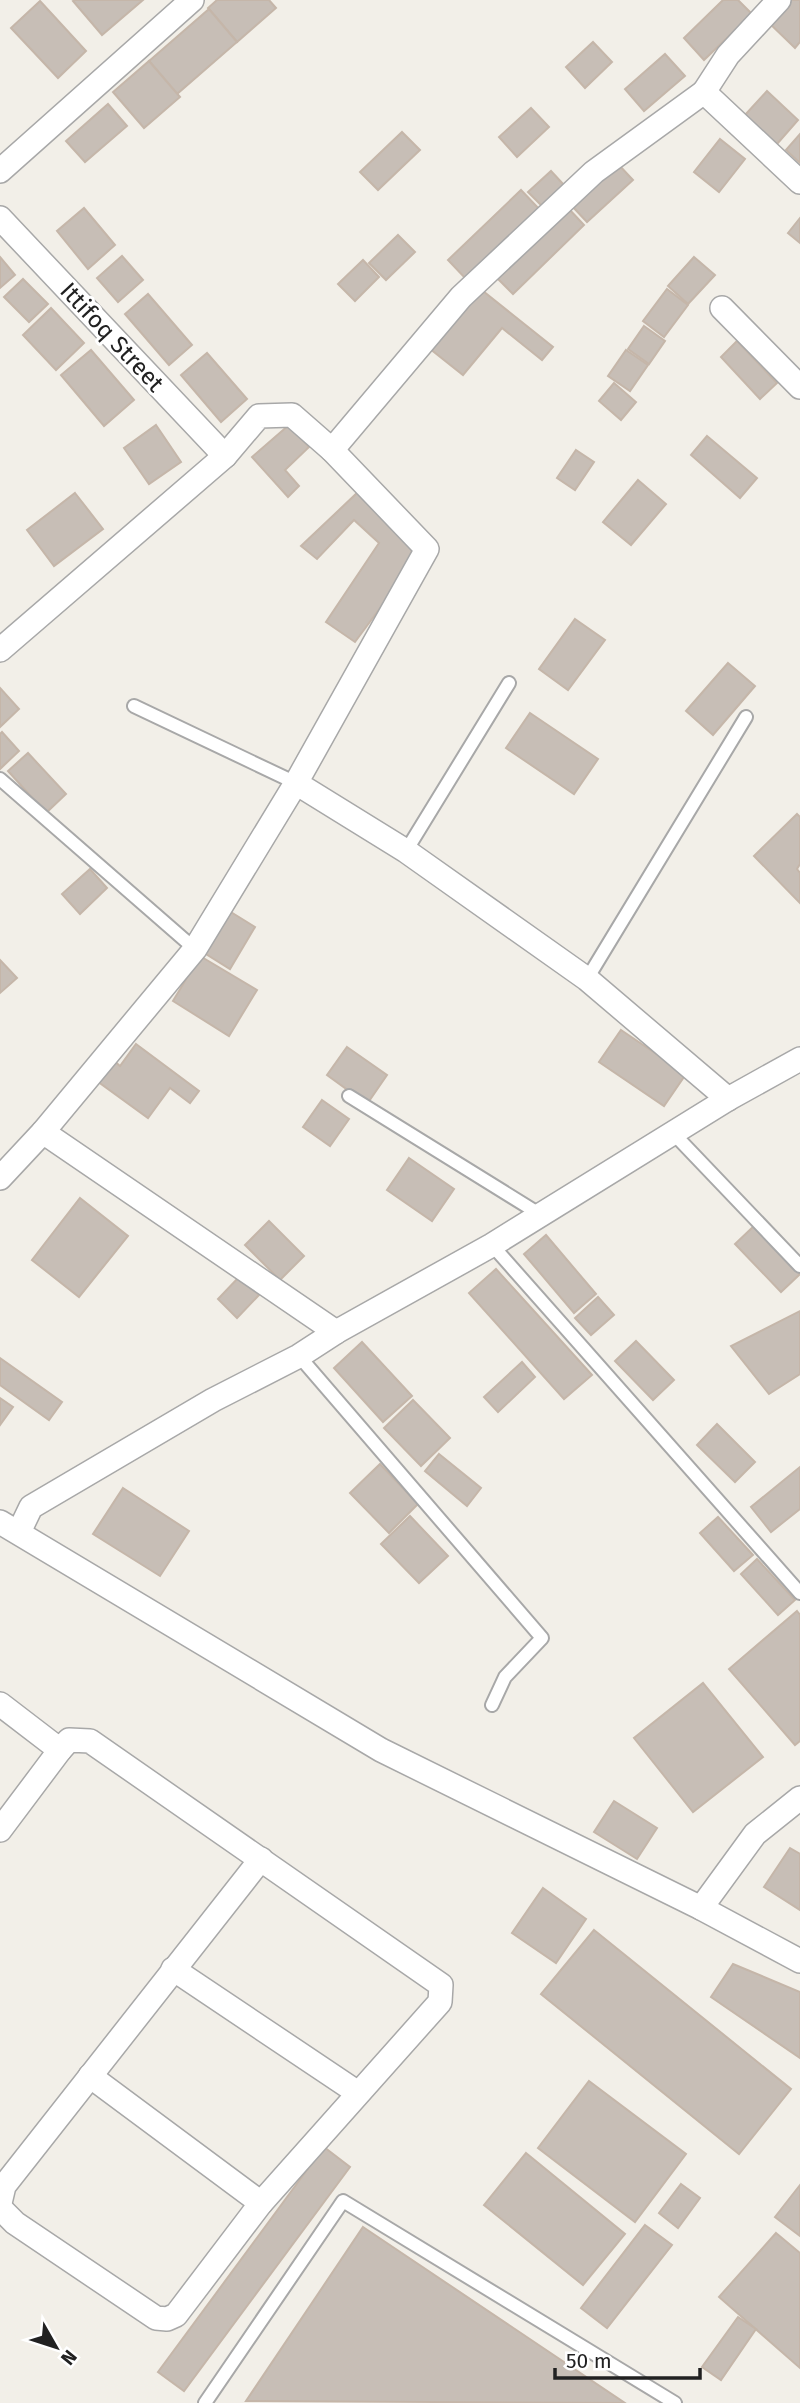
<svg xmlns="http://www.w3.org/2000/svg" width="800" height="2403" viewBox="0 0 800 2403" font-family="'Fira Sans',sans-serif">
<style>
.building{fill:#c7beb6;stroke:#c5b6a9;stroke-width:2}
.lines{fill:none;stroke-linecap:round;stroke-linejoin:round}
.service-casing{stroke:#a8a8a8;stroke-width:16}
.minor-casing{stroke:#a8a8a8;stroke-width:26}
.service{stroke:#fff;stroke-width:12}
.minor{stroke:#fff;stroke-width:23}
.labels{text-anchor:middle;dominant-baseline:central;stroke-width:6;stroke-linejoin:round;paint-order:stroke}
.street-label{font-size:24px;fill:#212121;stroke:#fff}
</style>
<rect width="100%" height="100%" fill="#f2efe8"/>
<!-- building -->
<g class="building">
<path d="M75,0H143L102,35L73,1Z"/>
<path d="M217,0H269L276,8L237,42L208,8Z"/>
<path d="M723,0H738L752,14L704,60L684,38Z"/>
<path d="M779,0H800V42L795,48L763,17Z"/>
<path d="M40,1L86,51L58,78L11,28Z"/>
<path d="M209,9L237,42L177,94L149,61Z"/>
<path d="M593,42L612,62L585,88L566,67Z"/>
<path d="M665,54L685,76L644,111L625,89Z"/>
<path d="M149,61L180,97L144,128L113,92Z"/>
<path d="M767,91L798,120L777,144L745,115Z"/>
<path d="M108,104L127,126L85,162L66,141Z"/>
<path d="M531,108L549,127L517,157L499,137Z"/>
<path d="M402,132L420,150L378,190L360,172Z"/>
<path d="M800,134V163L786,150Z"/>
<path d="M720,139L745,159L719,192L694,172Z"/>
<path d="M617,163L633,180L587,222L571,205Z"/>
<path d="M551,171L564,185L542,206L528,192Z"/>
<path d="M521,190L541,211L468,281L448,260Z"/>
<path d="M84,208L115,245L88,269L57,231Z"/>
<path d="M568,208L584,225L513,294L496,277Z"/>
<path d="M800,218V243L788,233Z"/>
<path d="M398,235L415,252L386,280L369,263Z"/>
<path d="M122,256L143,280L118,302L97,278Z"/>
<path d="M0,257L15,275L0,288Z"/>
<path d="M694,257L715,275L688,304L668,286Z"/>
<path d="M363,260L379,277L355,301L338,284Z"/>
<path d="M23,279L48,304L29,322L4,297Z"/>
<path d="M478,287L553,347L542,360L502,328L463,375L429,348Z"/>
<path d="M667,289L688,305L664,337L643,321Z"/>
<path d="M148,294L192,345L169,365L125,314Z"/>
<path d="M51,308L84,343L56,370L23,335Z"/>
<path d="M644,326L665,341L649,364L628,349Z"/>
<path d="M737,341L777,383L760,399L721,357Z"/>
<path d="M91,350L134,400L104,426L61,375Z"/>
<path d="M626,350L648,365L630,391L608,376Z"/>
<path d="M207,353L247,399L221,422L181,375Z"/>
<path d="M614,383L636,402L621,420L599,401Z"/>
<path d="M156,425L181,462L149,484L124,448Z"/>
<path d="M289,425L309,447L285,470L299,486L288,497L252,457Z"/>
<path d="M707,436L757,478L740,498L691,455Z"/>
<path d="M576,450L594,462L575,490L557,478Z"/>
<path d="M638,480L666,504L631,545L603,522Z"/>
<path d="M358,492L420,554L355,642L326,622L379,543L354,520L317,559L301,546Z"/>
<path d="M75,493L103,529L54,566L27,530Z"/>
<path d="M575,619L605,640L568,690L539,669Z"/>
<path d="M728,663L755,686L713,735L686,711Z"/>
<path d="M0,688L19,709L0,727Z"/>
<path d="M530,713L598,759L574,794L506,748Z"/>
<path d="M2,732L19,751L0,769V734Z"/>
<path d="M28,753L66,794L46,813L8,771Z"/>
<path d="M797,814L800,817V864L797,869L800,873V903L754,856Z"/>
<path d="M90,869L107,888L80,914L62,894Z"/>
<path d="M226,909L255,927L230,969L201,951Z"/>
<path d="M200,956L257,990L229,1036L173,1001Z"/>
<path d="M0,960L17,978L0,993Z"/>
<path d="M621,1030L686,1074L664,1106L599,1062Z"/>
<path d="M136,1044L199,1091L190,1103L170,1088L148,1118L97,1081L113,1060L120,1066Z"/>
<path d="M347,1047L387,1075L367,1104L327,1075Z"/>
<path d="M322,1100L349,1119L330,1146L303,1127Z"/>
<path d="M409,1158L454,1189L432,1221L387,1190Z"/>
<path d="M80,1198L128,1236L79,1297L32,1260Z"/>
<path d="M269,1221L304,1256L280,1280L245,1245Z"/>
<path d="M754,1226L800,1274L781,1292L735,1244Z"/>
<path d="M546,1235L596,1294L574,1313L524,1254Z"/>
<path d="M496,1269L592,1375L564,1399L469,1293Z"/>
<path d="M240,1276L259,1295L237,1318L218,1299Z"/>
<path d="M598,1297L614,1315L591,1335L575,1318Z"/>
<path d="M800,1311V1374L769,1394L731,1346Z"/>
<path d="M636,1341L674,1380L653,1400L615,1361Z"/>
<path d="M362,1342L412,1396L383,1422L334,1368Z"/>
<path d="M0,1358L62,1402L49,1420L0,1385Z"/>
<path d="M522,1362L535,1377L498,1412L484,1397Z"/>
<path d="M0,1398L13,1407L0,1425Z"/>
<path d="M413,1400L450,1438L421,1466L384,1428Z"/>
<path d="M717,1424L755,1462L735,1482L697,1445Z"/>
<path d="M439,1454L481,1488L467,1506L425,1471Z"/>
<path d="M380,1464L418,1504L389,1533L350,1493Z"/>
<path d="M800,1467V1509L771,1532L751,1507Z"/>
<path d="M123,1488L189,1531L160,1576L93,1534Z"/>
<path d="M410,1516L448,1556L419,1583L381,1544Z"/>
<path d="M718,1517L753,1555L734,1571L700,1533Z"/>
<path d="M757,1559L795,1600L778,1615L741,1574Z"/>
<path d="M797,1611L800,1615V1741L795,1745L729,1669Z"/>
<path d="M703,1683L763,1757L693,1812L634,1738Z"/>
<path d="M614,1801L657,1828L637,1859L594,1832Z"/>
<path d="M790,1848L800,1854V1910L764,1887Z"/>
<path d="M543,1888L586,1919L556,1963L512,1933Z"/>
<path d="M594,1930L791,2089L739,2154L541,1994Z"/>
<path d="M733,1964L800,1992V2058L711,1997Z"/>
<path d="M589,2081L686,2154L635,2222L538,2148Z"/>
<path d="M324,2147L350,2167L184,2391L158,2372Z"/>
<path d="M526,2153L625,2234L583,2285L484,2205Z"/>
<path d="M681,2184L700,2198L678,2228L659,2213Z"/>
<path d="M800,2185V2236L775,2217Z"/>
<path d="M645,2225L672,2245L607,2328L581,2308Z"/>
<path d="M363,2227L625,2403L246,2401Z"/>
<path d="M776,2233L800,2253V2368L719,2297Z"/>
<path d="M738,2317L756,2329L721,2380L702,2367Z"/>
</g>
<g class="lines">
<!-- service casing -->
<g class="service-casing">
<g id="service">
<path d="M134,706L296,783"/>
<path d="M0,779L195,949"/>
<path d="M406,851L509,683"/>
<path d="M587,979L746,717"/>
<path d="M349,1096L541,1215"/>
<path d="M674,1134L800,1266"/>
<path d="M492,1245L800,1593"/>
<path d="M299,1356L542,1638L505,1677L492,1705"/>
<path d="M205,2403L343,2201L675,2403"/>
</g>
</g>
<!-- minor casing -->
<g class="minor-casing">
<g id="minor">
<path d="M779,0L728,55L704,92L800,182"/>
<path d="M0,171L192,0"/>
<path d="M0,218L225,456"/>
<path d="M722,308L800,387"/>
<path d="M332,450L427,549L296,783L406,851L587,979L728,1099"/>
<path d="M0,650L225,456L259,416L292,415L332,450L461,297L594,172L704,92"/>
<path d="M43,1132L195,949L296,783"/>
<path d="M0,1178L43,1132L336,1332"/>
<path d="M0,1522L381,1750L701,1908L800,1961"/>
<path d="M19,1532L31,1507L213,1400L299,1356L336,1332L492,1245L728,1099L800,1059"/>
<path d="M0,1704L60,1750L69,1740L90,1741L441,1985L440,2002L261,2203L176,2315L167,2319L156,2318L15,2223L0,2208"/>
<path d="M0,1830L60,1750"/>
<path d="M701,1908L755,1834L800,1798"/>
<path d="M173,1969L358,2093"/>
<path d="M90,2076L261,2203"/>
<path d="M0,2203L4,2186L261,1859"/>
</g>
</g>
<!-- service -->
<use href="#service" class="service"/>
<!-- minor -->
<use href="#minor" class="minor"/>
</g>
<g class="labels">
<!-- street labels -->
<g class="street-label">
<text transform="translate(112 337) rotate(47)">Ittifoq Street</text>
</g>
</g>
<!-- north arrow -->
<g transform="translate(56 2347) rotate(129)" stroke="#ffffff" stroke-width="5" paint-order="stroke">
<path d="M0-5L12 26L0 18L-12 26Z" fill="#212121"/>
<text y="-10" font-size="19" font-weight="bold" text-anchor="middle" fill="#212121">N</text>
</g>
<!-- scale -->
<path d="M555 2368v10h145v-10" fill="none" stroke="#212121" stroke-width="3.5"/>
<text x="566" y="2368" font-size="21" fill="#212121" stroke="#ffffff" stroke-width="5" paint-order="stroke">50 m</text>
</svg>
